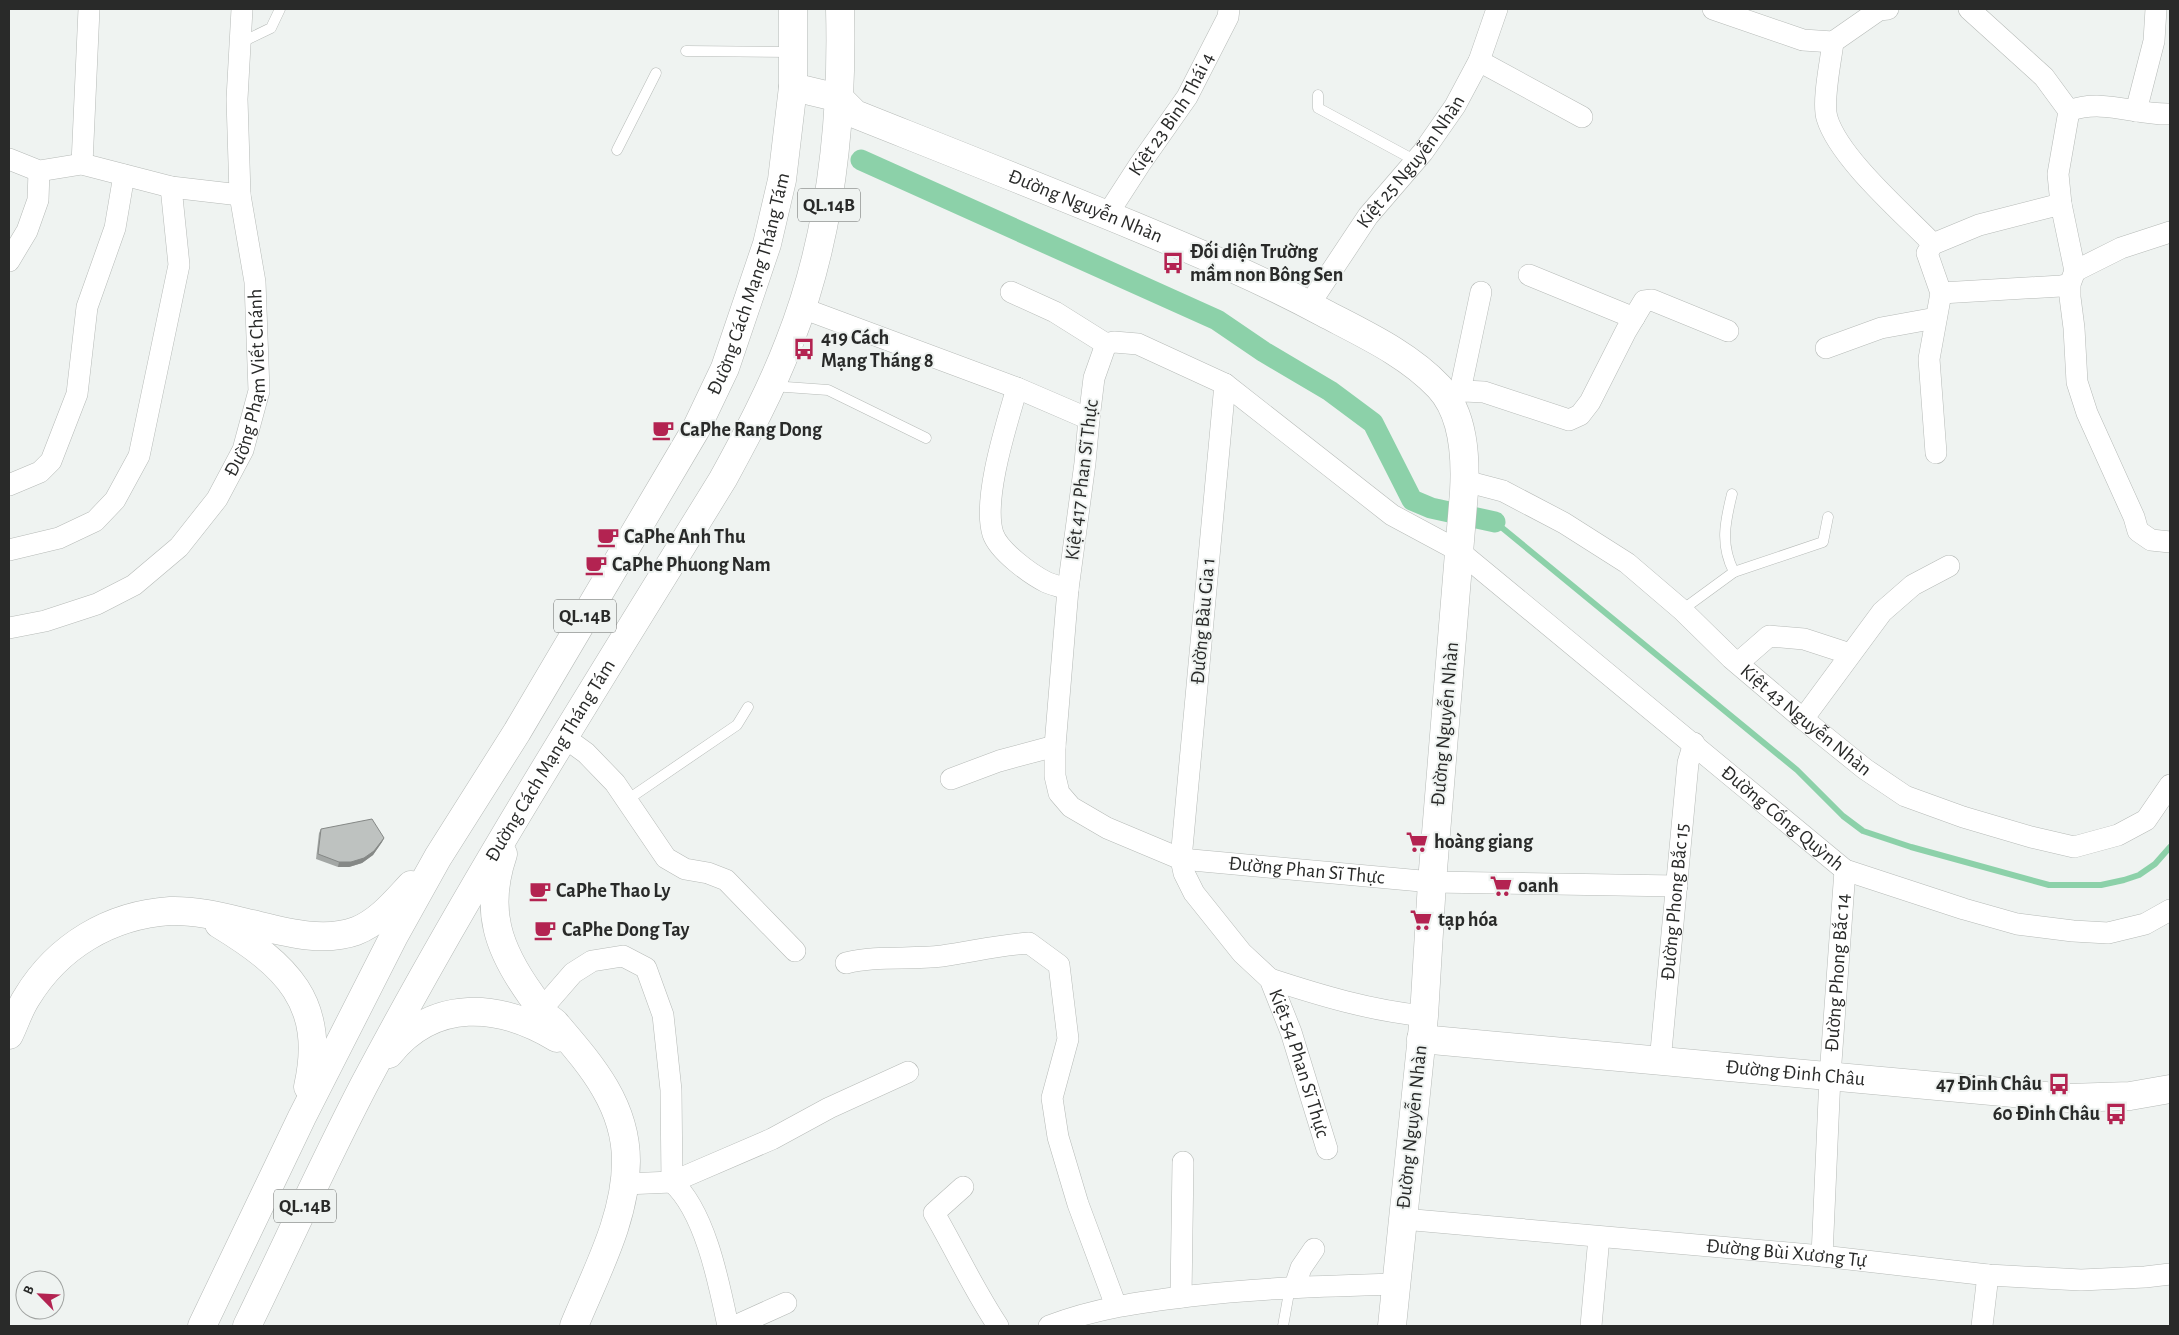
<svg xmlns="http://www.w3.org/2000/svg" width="2179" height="1335" viewBox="0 0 2179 1335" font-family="'Alegreya Sans',sans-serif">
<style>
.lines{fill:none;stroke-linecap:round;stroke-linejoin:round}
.stream{stroke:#8cd1a9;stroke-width:6}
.canal{stroke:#8cd1a9;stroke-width:21}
.lane-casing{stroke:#b6bab7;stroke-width:11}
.street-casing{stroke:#b6bab7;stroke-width:22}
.secondary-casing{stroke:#b6bab7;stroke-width:29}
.highway-casing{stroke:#b6bab7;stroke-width:29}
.lane{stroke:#fff;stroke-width:10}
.street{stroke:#fff;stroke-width:21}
.secondary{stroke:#fff;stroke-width:28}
.highway{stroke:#fff;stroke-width:28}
.wall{fill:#a3a7a5}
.shaded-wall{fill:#858886}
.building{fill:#bec2c0;stroke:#858886}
.labels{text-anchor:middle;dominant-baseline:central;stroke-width:4;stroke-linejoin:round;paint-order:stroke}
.shield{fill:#eff3f1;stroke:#646665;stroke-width:1}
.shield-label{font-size:19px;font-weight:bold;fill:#292a29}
.street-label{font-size:20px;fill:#292a29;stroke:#eff3f1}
.poi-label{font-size:20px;font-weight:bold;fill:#292a29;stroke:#eff3f1;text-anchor:start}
</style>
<rect width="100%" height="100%" fill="#eff3f1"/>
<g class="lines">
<!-- stream -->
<path class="stream" d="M1495,522L1797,770L1843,816L1863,831L1911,847L2049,885H2101L2124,880L2139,875L2155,864L2170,847"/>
<!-- canal -->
<path class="canal" d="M861,160L1217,320L1264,352L1330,391L1373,423L1412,500L1431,508L1495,522"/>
<!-- lane casing -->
<g class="lane-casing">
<g id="lane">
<path d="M240,43L271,28L280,9"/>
<path d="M686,51L793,52"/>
<path d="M1318,95V108L1416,161"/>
<path d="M617,150L656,73"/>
<path d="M772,386L828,390L926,438"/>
<path d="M1732,494C1725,522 1720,545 1734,572"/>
<path d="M1682,610L1734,572L1823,542L1828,517"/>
<path d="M627,800L737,725L748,707"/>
<path d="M1283,1326L1290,1287"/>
</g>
</g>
<!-- street casing -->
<g class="street-casing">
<g id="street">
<path d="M1713,9L1803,40L1833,42L1879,10L1888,9"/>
<path d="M1969,9L2044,77L2069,111L2058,174L2061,204L2075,271L2070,284V297L2074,328L2077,382L2087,413L2134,517L2138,531L2151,540L2170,542"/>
<path d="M1833,42C1831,60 1822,101 1827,118C1839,158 1903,213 1933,244"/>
<path d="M1479,61L1582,117"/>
<path d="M2069,111C2102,98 2136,115 2170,114"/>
<path d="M2136,111L2154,41L2156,9"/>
<path d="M9,159L39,171L82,164L171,187L240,195"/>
<path d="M82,164L89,9"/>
<path id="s1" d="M1107,215L1140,164L1187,97L1228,17L1229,9"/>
<path d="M9,261L27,231L38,200L39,171"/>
<path d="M2075,271L2121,248L2170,232"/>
<path d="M1529,275L1634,318"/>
<path d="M1011,292L1055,312L1106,344"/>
<path d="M1941,293L2061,286L2070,284"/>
<path id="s2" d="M1309,305L1368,216L1423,152L1455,106L1479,61L1497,9"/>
<path d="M802,308L1017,388L1089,419"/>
<path id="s3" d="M1106,344L1114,342L1138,344L1225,384L1392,515L1459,551L1845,870L1964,909L2017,924L2073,931L2108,933L2145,924L2170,910"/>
<path id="s4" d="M1106,344L1094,378L1089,419L1085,463L1068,589L1055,746V776L1059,793L1071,807L1107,828L1181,859L1432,882L1677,886"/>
<path d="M1826,348L1881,328L1936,318"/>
<path id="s5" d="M1225,384L1181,859L1184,873L1194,893L1242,953L1270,979L1291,1032L1327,1149"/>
<path d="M1017,388C1007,423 982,499 993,534C999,551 1030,574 1046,582C1053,585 1061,587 1068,589"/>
<path d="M1460,391L1481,292"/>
<path d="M1444,394L1464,391L1484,392L1569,420L1580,415L1590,402L1626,331L1644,301L1652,300L1728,331"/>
<path d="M1936,453L1929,359L1941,293L1927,253L1933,244L1979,225L2061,204"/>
<path id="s6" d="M1465,481L1503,491L1564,523L1627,563L1682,610L1731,658L1803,719L1865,769L1905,796L1963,817L2031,837L2074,847L2118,835L2146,820L2170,785"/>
<path d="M9,485L40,472L51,461L77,394L87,307L115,228L124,175"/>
<path d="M9,550L59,538L95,521L115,500L139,456L179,265L171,187"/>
<path id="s7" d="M9,628L45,621L97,604L134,585L179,547L217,499L243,450L259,391L255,282L240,195L237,99L242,9"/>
<path d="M1738,663L1769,636L1804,639L1850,654"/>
<path d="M1803,719L1882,612L1913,585L1949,566"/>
<path d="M564,737L586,753L615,783L666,858L685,869L708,873L726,880L795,951"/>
<path d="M951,779L999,761L1055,746"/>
<path d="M846,963C877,955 910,960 942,956C971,952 999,945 1029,943L1059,965L1068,1039L1052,1098L1058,1137L1078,1204L1116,1306"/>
<path d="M1270,979C1322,996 1369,1010 1424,1016"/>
<path d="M540,1011L573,973L592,961L623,956L646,968L663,1015L671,1090L672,1182"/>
<path id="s8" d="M1660,1062L1688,763L1694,743"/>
<path d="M672,1182C705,1211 719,1283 728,1326"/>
<path d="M625,1184L672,1182L772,1139L829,1108L908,1072"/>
<path d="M963,1187L934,1213C956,1251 974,1290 998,1326"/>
<path id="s9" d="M1403,1219L1822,1256L1988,1275L2081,1280L2145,1277L2170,1274"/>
<path id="s10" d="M1822,1256L1830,1076L1845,870"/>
<path d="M1295,1286L1301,1268L1314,1249"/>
<path d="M1181,1297L1183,1162"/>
<path d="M735,1326L786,1303"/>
<path d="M1049,1326C1096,1308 1141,1302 1190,1296C1260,1288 1326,1286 1396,1284"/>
<path d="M1591,1326L1599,1237"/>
<path d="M1982,1326L1988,1275"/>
</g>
</g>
<!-- secondary casing -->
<g class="secondary-casing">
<g id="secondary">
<path id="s11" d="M793,87L839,98L855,114C948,151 1042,188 1134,226C1199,253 1263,280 1324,313C1364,334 1408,354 1439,387C1464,414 1466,457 1464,492L1432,882L1424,1016L1392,1326"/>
<path id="s12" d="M1421,1039L2068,1098L2130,1096L2170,1089"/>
</g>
</g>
<!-- highway casing -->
<g class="highway-casing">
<g id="highway">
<path d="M503,854C484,910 498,949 531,995C535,1000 537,1006 540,1011C544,1016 551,1019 555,1023C590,1064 626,1104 626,1161C626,1219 595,1274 574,1326"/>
<path d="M219,924C286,965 327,1002 308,1087"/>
<path d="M9,1035C15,1023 19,1009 27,997C58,946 110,915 170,911C197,910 226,918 252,924C285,932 323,943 356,931C379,922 395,902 411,885"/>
<path d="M389,1054C434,998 499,1003 557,1038"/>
<path id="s13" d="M202,1326L302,1117L394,936L438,857L517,732L696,429L725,368L767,244L782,180L793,87V9"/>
<path id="s14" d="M247,1326C286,1246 323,1164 364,1085C474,877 600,679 723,479C747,435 771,390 789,343C831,237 843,122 840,9"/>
</g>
</g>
<!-- lane -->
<use href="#lane" class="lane"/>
<!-- street -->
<use href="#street" class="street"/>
<!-- secondary -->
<use href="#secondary" class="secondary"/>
<!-- highway -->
<use href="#highway" class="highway"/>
</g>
<!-- wall -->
<path class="wall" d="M321,829L384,838L382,842L373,855L362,863L349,867H338L316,859L319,833Z"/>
<!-- shaded-wall -->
<path class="shaded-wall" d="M384,838L382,842L373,855L362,863L349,867H338L339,862Z"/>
<!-- building -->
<path class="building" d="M372,819L384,838L374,851L364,858L351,862H339L318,854L321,829Z"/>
<!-- icons -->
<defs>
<g id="bus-bare" transform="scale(1.725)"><path d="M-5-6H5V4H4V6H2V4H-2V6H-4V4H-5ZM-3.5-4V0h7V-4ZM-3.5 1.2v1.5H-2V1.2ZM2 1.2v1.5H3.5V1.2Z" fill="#b32351" stroke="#eff3f1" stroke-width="2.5" paint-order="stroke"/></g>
<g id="cafe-bare" transform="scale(1.725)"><path d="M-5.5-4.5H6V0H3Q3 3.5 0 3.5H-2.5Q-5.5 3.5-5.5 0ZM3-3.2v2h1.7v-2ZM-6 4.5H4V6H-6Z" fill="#b32351" stroke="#eff3f1" stroke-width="2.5" paint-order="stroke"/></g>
<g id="supermarket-bare" transform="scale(1.725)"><path d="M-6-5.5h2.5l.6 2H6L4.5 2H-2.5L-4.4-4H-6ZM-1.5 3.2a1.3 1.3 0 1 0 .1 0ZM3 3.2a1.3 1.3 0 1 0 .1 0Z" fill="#b32351" stroke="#eff3f1" stroke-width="2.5" paint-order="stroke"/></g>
</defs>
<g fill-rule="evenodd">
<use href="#bus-bare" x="1173" y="263"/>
<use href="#bus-bare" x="804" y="349"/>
<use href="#cafe-bare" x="663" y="430"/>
<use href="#cafe-bare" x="608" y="537"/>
<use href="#cafe-bare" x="596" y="565"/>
<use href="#supermarket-bare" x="1417" y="842"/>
<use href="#supermarket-bare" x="1501" y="886"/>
<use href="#cafe-bare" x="540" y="891"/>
<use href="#supermarket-bare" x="1421" y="920"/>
<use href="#cafe-bare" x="545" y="930"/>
<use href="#bus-bare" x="2059" y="1084"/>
<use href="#bus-bare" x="2116" y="1114"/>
</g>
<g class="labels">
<!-- shield labels -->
<g class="shield">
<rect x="798" y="188.5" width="62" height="33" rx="4"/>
<rect x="554" y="599.5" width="62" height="33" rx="4"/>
<rect x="274" y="1189.5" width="62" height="33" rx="4"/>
</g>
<g class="shield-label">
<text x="829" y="205">QL.14B</text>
<text x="585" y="616">QL.14B</text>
<text x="305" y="1206">QL.14B</text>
</g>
<!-- street labels -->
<g class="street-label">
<text stroke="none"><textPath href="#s1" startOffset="120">Kiệt 23 Bình Thái 4</textPath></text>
<text stroke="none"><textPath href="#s2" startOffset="176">Kiệt 25 Nguyễn Nhàn</textPath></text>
<text stroke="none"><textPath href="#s11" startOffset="318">Đường Nguyễn Nhàn</textPath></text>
<text stroke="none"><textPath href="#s13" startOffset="1180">Đường Cách Mạng Tháng Tám</textPath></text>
<text stroke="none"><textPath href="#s7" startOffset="376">Đường Phạm Viết Chánh</textPath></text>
<text transform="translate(1082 480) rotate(-83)">Kiệt 417 Phan Sĩ Thực</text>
<text transform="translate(1203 621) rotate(-85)">Đường Bàu Gia 1</text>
<text stroke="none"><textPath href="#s6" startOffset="421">Kiệt 43 Nguyễn Nhàn</textPath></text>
<text transform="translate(1445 724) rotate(-85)">Đường Nguyễn Nhàn</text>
<text stroke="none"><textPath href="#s14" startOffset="642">Đường Cách Mạng Tháng Tám</textPath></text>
<text stroke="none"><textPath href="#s3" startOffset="836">Đường Cống Quỳnh</textPath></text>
<text stroke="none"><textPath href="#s4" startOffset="720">Đường Phan Sĩ Thực</textPath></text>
<text stroke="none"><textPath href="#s8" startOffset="161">Đường Phong Bắc 15</textPath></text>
<text stroke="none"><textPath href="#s10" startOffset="284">Đường Phong Bắc 14</textPath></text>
<text stroke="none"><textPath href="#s5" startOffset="718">Kiệt 54 Phan Sĩ Thực</textPath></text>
<text stroke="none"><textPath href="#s12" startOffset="376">Đường Đinh Châu</textPath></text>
<text transform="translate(1412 1127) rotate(-84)">Đường Nguyễn Nhàn</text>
<text stroke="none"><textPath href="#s9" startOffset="385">Đường Bùi Xương Tự</textPath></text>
</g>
<!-- poi labels -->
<g class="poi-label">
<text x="1190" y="252">Đối diện Trường<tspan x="1190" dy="23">mầm non Bông Sen</tspan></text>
<text x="821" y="338">419 Cách<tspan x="821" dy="23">Mạng Tháng 8</tspan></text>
<text x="680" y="430">CaPhe Rang Dong</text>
<text x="624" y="537">CaPhe Anh Thu</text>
<text x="612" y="565">CaPhe Phuong Nam</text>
<text x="1434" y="842">hoàng giang</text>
<text x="1518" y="886">oanh</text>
<text x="556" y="891">CaPhe Thao Ly</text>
<text x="1438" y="920">tạp hóa</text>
<text x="562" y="930">CaPhe Dong Tay</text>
<text x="2042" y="1084" text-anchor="end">47 Đinh Châu</text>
<text x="2100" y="1114" text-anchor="end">60 Đinh Châu</text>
</g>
</g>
<!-- border -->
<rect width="2179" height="1335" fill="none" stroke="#292a29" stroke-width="20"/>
<!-- north arrow -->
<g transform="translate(40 1295) rotate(294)"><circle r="24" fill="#eff3f1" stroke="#a0a3a1"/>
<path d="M0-4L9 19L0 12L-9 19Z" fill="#b32351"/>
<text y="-8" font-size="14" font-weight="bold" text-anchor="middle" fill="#292a29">B</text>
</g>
</svg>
